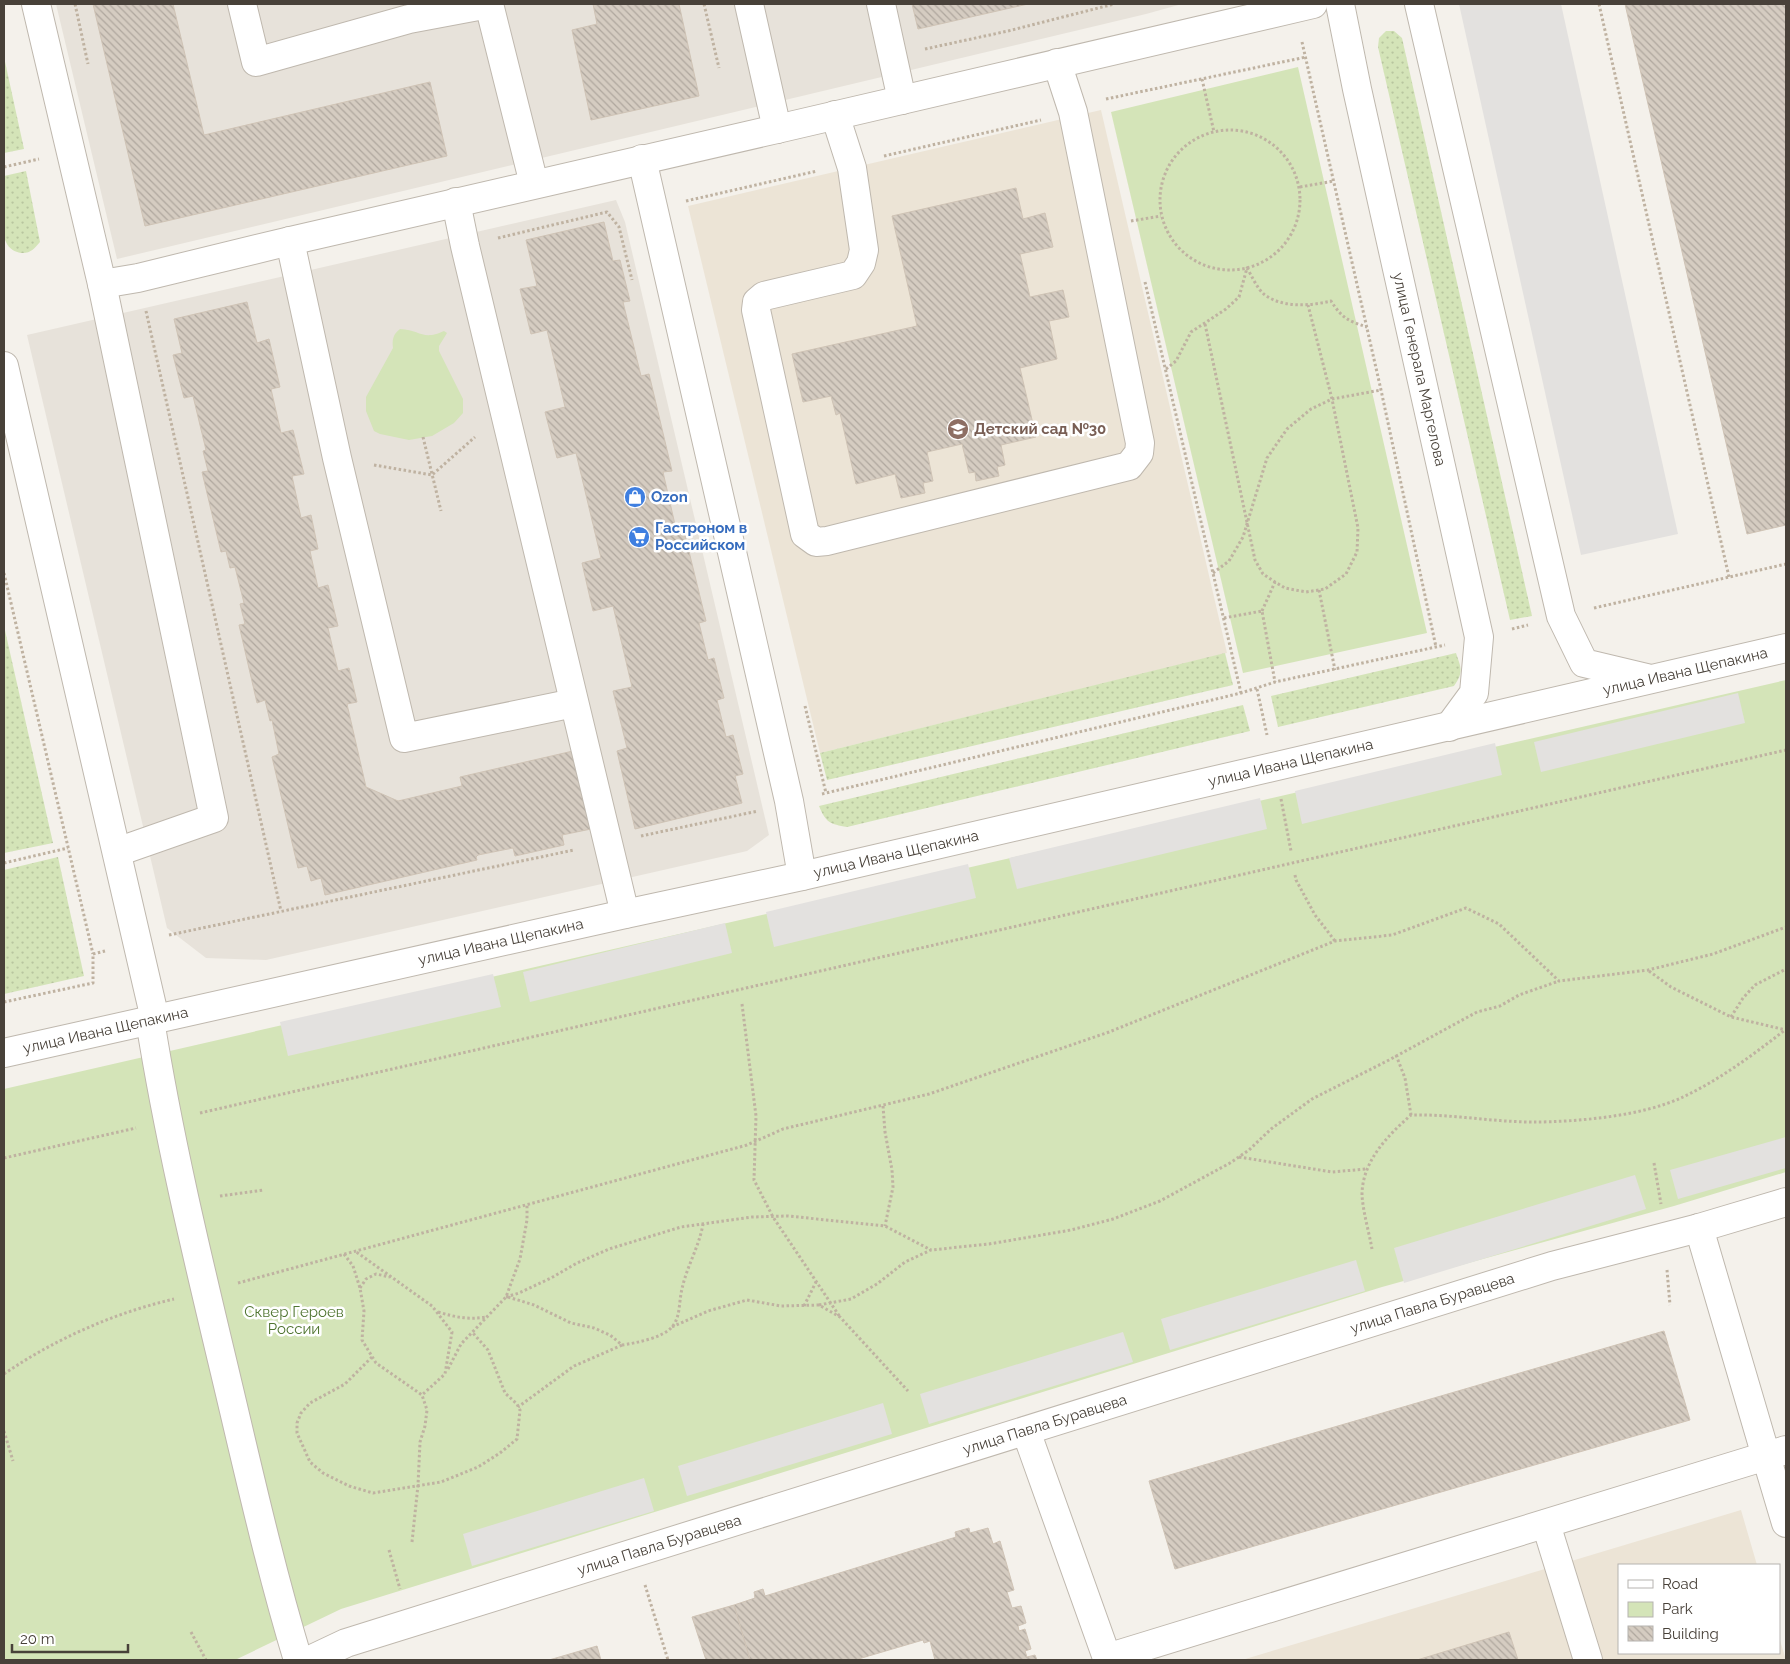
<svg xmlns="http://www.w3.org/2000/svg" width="1790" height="1664" viewBox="0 0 1790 1664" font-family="Raleway,sans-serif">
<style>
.residential{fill:#e7e2da}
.education{fill:#ece4d6}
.grass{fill:url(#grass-dots)}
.park{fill:#d4e4b8}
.parking{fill:#e3e1df}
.building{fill:url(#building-back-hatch);stroke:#cfc3b5}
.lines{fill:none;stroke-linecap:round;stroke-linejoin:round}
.minor-casing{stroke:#bfb8ae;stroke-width:30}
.path{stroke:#bfb2a1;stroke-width:3;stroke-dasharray:2.5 2.5;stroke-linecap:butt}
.minor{stroke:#fff;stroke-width:28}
.labels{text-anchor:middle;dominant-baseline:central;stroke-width:5;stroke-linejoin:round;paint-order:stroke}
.street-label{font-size:15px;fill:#484139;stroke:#fff}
.education-label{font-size:15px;font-weight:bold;fill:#785e54;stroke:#fff;text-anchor:start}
.shop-label{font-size:15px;font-weight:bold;fill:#366cbe;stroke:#fff;text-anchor:start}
.park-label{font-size:15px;fill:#507531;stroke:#fff}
</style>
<defs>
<pattern id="grass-dots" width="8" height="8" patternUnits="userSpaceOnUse" patternTransform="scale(1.25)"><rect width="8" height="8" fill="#d4e4b8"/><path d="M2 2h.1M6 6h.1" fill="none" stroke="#b8c59f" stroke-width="1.8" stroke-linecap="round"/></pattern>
<pattern id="building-back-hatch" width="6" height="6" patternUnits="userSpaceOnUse" patternTransform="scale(1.25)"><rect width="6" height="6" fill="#d5ccc1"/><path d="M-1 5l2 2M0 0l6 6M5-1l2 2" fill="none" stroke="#afa79e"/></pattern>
</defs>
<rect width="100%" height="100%" fill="#f4f1eb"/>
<!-- residential -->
<g class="residential">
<path d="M56,4H1182L1146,14L117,259Z"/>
<path d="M616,200L625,222L769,835L747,851L266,960L206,958L167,928L27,335Z"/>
</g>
<!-- education -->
<g class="education">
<path d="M1101,110L1227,653L820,753L688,206Z"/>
<path d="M1741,1510L1757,1565H1619V1653H1779V1637L1786,1660H1242Z"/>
</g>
<!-- grass -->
<g class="grass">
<path d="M1386,31H1394L1402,38L1532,616L1510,620L1378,47L1379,38Z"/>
<path d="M4,57L24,149L4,153Z"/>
<path d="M26,171L40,242C35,248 30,254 21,253C15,252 9,249 6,242C0,231 4,191 4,176Z"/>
<path d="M4,626L53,843L4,853Z"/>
<path d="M1225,653L1233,685L827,780L820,753Z"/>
<path d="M1456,653C1461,668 1464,672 1454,686L1278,727L1271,696Z"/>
<path d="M1243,705L1250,731L847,827C830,824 826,823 819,806Z"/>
<path d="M58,857L84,976L4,994V870Z"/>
</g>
<!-- park -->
<g class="park">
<path d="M1298,67L1427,633L1243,673L1111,112Z"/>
<path d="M400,329C421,330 422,341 444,331L447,333L439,346V351L463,399V413L454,423L432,436L409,440L380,434L374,431L366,411V397L393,348C392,340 393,334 400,329Z"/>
<path d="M1786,680V1172L1674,1206L1382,1287L341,1609L235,1660H4V1089Z"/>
</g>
<!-- parking -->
<g class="parking">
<path d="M1459,4H1561L1678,534L1581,555Z"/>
<path d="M1738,693L1745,723L1541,772L1534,742Z"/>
<path d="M1495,743L1502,775L1302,824L1295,791Z"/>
<path d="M1260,798L1267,829L1017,889L1009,858Z"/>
<path d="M968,864L976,898L774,947L766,912Z"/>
<path d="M725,923L732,953L530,1002L523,972Z"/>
<path d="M493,974L501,1007L288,1056L280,1022Z"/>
<path d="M1786,1137V1168L1678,1199L1670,1170Z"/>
<path d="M1635,1175L1646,1209L1404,1283L1394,1248Z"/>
<path d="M1356,1260L1365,1291L1170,1350L1161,1319Z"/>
<path d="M1123,1332L1133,1362L929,1424L920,1394Z"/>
<path d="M883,1403L892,1434L687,1496L678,1466Z"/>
<path d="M644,1478L654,1511L472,1566L463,1534Z"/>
</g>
<!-- building -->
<g class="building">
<path d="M93,4H173L204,135L430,82L447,156L145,226Z"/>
<path d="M593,4H679L699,96L591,120L572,30L597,24Z"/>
<path d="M912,4H1028L918,29Z"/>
<path d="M1625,4H1786V525L1747,534Z"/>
<path d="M1016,188L1023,219L1045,213L1053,247L1020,254L1030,297L1063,290L1069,317L1049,321L1057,359L1020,368L1036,437L1001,445L1005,465L997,467L999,476L976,481L975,472L969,473L962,444L927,452L933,481L923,483L925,493L901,498L895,474L856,484L840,413L836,415L831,396L803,402L792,354L917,326L892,216Z"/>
<path d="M604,222L613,261L620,260L630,301L623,302L641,376L649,374L672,471L663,472L676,529L683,527L706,621L699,623L708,660L714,658L724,698L717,700L726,737L733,735L743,774L735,776L742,803L635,829L617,751L627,748L613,691L632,687L613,606L593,611L582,563L601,558L576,453L557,458L545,412L565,407L547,330L531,334L520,289L537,286L526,240Z"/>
<path d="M247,302L257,343L269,339L280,387L271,389L281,433L293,430L304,474L292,476L301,518L311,515L318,549L310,551L318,588L328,585L338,626L328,628L338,671L349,668L357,702L347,704L366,787L398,801L462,786L460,777L573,751L591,829L562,835L564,845L515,856L513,848L478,855L476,857L477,860L325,895L321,878L311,881L307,866L298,868L272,757L279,754L272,720L270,721L265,700L257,703L239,625L245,624L240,604L244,603L235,567L230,568L226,551L221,552L202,472L208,471L203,451L206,450L193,396L184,398L173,355L182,353L174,319Z"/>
<path d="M1664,1331L1690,1420L1175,1569L1149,1481Z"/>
<path d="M969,1528L970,1533L988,1528L993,1544L1000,1541L1014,1590L1007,1592L1012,1608L1021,1606L1026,1623L1018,1626L1019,1631L1025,1629L1031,1649L1025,1651L1027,1657L1035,1655L1037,1660H935L930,1641L924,1643L923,1640L855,1660H750L734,1605L755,1598L754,1592L763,1589L765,1596L956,1537L955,1532Z"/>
<path d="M734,1605L750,1660H706L692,1617Z"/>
<path d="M1509,1632L1518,1660H1417Z"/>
<path d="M597,1646L601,1660H549Z"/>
</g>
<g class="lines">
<!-- minor casing -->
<g class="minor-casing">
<g id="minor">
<path d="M36,4L102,284L214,818L117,852"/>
<path d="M242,4L256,62L409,19L489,4"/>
<path d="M489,4L534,184"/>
<path d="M749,4L777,129"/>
<path d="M881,4L902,100"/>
<path id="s1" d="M1340,4L1357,89L1479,637L1474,693L1449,727"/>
<path d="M1419,4L1561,616L1584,663L1647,678"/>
<path d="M835,115L852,168L864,250L861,263L853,275L764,296L757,302L756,310L805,534L816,542L827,541L1129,466L1139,453L1140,443L1073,112L1057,63"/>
<path d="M642,159L789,801L802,876"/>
<path d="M456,202L465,246L625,914"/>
<path d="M290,241L337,458L404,738L574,703"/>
<path d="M102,284L138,278L290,241L777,129L1313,4"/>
<path d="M4,366L155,1019"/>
<path d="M150,1020C168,1134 195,1247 222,1360C246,1460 268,1561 298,1660"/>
<path id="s2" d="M4,1053L625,914L802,876L1786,648"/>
<path d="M1699,1228L1766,1456L1786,1450"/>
<path d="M1026,1431L1107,1658"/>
<path d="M1546,1524L1588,1660"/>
<path id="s3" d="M310,1660L346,1643L1552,1266L1699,1228L1786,1202"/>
<path d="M1108,1660L1107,1658L1766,1456L1786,1523"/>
</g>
</g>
<!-- path -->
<g class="path">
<path d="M75,4L88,64"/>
<path d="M704,4L719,68"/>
<path d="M1599,4L1729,577"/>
<path d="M1302,42L1381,390L1436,647"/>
<path d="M925,49L1008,31L1114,4"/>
<path d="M1202,79L1214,132"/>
<path d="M1106,99L1306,57"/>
<circle cx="1230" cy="200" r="70"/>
<path d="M884,156L1041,120"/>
<path d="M4,167L39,159"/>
<path d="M1300,187L1334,181"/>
<path d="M686,201L817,171"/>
<path d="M1131,221L1161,216"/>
<path d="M498,238L607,212L619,227L632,280"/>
<path d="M1145,282L1241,693"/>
<path d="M146,311L281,911"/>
<path d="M1205,324L1255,560L1263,574L1275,582L1285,588L1306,592L1325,589L1346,574L1357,552L1358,528L1332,399L1308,305"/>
<path d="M1166,369L1176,361L1191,332L1226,309L1239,297L1247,268C1252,276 1257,289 1265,295C1283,308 1310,306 1331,301C1342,318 1348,321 1367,327"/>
<path d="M423,437L441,511"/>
<path d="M374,465L432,475L475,437"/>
<path d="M4,573L93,954"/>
<path d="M1213,573L1229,561L1243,537L1267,458L1287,429L1311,409L1332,399L1381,390"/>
<path d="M1319,590L1335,670"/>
<path d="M1594,608L1786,564"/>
<path d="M1262,611L1275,582"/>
<path d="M1224,618L1262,611L1275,682"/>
<path d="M1512,629L1528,625"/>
<path d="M1257,689L1267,735"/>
<path d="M805,706L826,793"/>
<path d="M822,794L1241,693L1275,682L1445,645"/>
<path d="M1281,799L1291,851"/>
<path d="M641,836L758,811"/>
<path d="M4,863L68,848"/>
<path d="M1295,875L1296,880L1315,915L1335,941"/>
<path d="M169,935L574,850"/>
<path d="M1649,971L1671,987L1731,1017L1786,1030"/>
<path d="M4,1002L93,983V954L105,951"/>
<path d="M742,1004L756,1116L754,1180L773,1217L840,1317"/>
<path d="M1731,1017L1743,998L1755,985L1786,969"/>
<path d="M1396,1055L1405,1078L1411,1115"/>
<path d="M883,1106L885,1132L892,1170L893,1187L885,1226"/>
<path d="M200,1113L1786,750"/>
<path d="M1239,1157L1332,1172L1366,1169"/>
<path d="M4,1158L136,1128"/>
<path d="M1654,1163L1661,1204"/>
<path d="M220,1196L264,1190"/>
<path d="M1372,1249C1369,1232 1363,1212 1362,1195C1362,1162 1387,1136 1411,1115C1452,1114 1492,1122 1533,1122C1577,1122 1643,1116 1683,1097C1719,1080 1753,1055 1785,1030"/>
<path d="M344,1254L353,1266L360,1288L364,1311L362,1340L376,1363L422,1395L445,1374L452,1332L432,1306L355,1251"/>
<path d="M1667,1270L1670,1305"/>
<path d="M238,1283L747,1145L783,1129L929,1094L1109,1032L1335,941L1392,935L1466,908L1499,924L1559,981L1648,970L1713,954L1786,927"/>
<path d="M360,1288L366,1279L376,1274L390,1277"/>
<path d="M506,1297L519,1293L551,1278L577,1263L609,1249L681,1227L752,1217L788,1216L885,1226L931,1250"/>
<path d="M508,1297L534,1305L571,1323L594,1328L610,1335L622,1345L574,1366L518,1407"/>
<path d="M819,1305L851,1299L877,1284L905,1262L931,1250L989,1244L1071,1230L1113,1219L1160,1201L1230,1163L1249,1150L1271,1129L1312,1099L1389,1060L1477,1012L1500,1006L1519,995L1559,981"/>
<path d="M804,1306L816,1282"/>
<path d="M438,1312C455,1317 468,1320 486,1317"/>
<path d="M672,1327L708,1311L747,1300L781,1306L819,1305L840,1317L908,1391"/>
<path d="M622,1345C636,1343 662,1338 672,1327C680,1318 679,1304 681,1294C685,1269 699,1248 703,1224"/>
<path d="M372,1357L345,1384L310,1403L301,1413L297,1423V1433L310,1462L323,1473L349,1486L373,1493L441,1482L478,1467L500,1453L517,1439L520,1410L517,1404L505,1393L488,1350L472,1332"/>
<path d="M448,1369L461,1344L506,1297L520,1259L527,1220V1205"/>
<path d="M4,1374C55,1339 114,1313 174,1299"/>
<path d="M4,1431L13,1461"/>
<path d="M412,1542L418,1485L420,1442L425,1426L427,1410L422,1395"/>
<path d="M389,1550L400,1589"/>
<path d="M645,1585L668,1660"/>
<path d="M191,1632L206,1660"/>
</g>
<!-- minor -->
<use href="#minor" class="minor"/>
</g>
<!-- icons -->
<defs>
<g id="school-disc" transform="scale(1.125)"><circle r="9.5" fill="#8d6e63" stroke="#fff"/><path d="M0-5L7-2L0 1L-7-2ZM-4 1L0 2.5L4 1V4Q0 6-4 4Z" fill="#fff"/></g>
<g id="shop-disc" transform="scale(1.125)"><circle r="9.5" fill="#3f7fe0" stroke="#fff"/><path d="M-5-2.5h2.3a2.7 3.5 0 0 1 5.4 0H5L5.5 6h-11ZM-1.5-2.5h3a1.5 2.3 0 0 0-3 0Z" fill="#fff"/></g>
<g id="supermarket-disc" transform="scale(1.125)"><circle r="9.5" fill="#3f7fe0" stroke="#fff"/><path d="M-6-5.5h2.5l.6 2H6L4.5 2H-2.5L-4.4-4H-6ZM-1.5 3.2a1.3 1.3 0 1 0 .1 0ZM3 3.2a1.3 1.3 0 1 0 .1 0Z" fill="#fff"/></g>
</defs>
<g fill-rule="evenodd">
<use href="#school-disc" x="958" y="429"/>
<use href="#shop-disc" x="635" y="497"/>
<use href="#supermarket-disc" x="639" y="537"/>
</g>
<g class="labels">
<!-- street labels -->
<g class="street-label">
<text stroke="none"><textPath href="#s1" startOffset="374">улица Генерала Маргелова</textPath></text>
<text stroke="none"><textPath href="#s2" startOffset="1724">улица Ивана Щепакина</textPath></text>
<text stroke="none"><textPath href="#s2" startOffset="1319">улица Ивана Щепакина</textPath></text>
<text stroke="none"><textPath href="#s2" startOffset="914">улица Ивана Щепакина</textPath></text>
<text stroke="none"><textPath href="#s2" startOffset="509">улица Ивана Щепакина</textPath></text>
<text stroke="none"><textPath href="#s2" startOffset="104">улица Ивана Щепакина</textPath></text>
<text stroke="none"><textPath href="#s3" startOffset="1178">улица Павла Буравцева</textPath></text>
<text stroke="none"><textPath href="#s3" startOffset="772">улица Павла Буравцева</textPath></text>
<text stroke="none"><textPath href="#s3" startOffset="368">улица Павла Буравцева</textPath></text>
</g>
<!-- education labels -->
<g class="education-label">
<text x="974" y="429">Детский сад №30</text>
</g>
<!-- shop labels -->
<g class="shop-label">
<text x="651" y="497">Ozon</text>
<text x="655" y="528">Гастроном в<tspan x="655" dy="17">Российском</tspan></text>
</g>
<!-- park labels -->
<g class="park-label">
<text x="294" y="1312">Сквер Героев<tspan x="294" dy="17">России</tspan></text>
</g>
</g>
<!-- border -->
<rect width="1790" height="1664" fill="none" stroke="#484139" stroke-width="10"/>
<!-- legend -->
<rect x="1618" y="1564" width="162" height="90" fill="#ffffff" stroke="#b6b3b0"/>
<rect x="1628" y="1580" width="25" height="8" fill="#ffffff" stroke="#b6b3b0"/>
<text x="1662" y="1589" font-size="15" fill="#484139">Road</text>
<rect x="1628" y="1602" width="25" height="15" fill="#d4e4b8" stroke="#b6b3b0"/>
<text x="1662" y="1614" font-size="15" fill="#484139">Park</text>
<rect x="1628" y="1626" width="25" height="15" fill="url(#building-back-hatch)" stroke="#b6b3b0"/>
<text x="1662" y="1639" font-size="15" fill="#484139">Building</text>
<!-- scale -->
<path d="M12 1644v8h116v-8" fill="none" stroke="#484139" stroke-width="2.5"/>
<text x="20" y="1644" font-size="15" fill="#484139" stroke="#ffffff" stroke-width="4" paint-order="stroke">20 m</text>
</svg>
